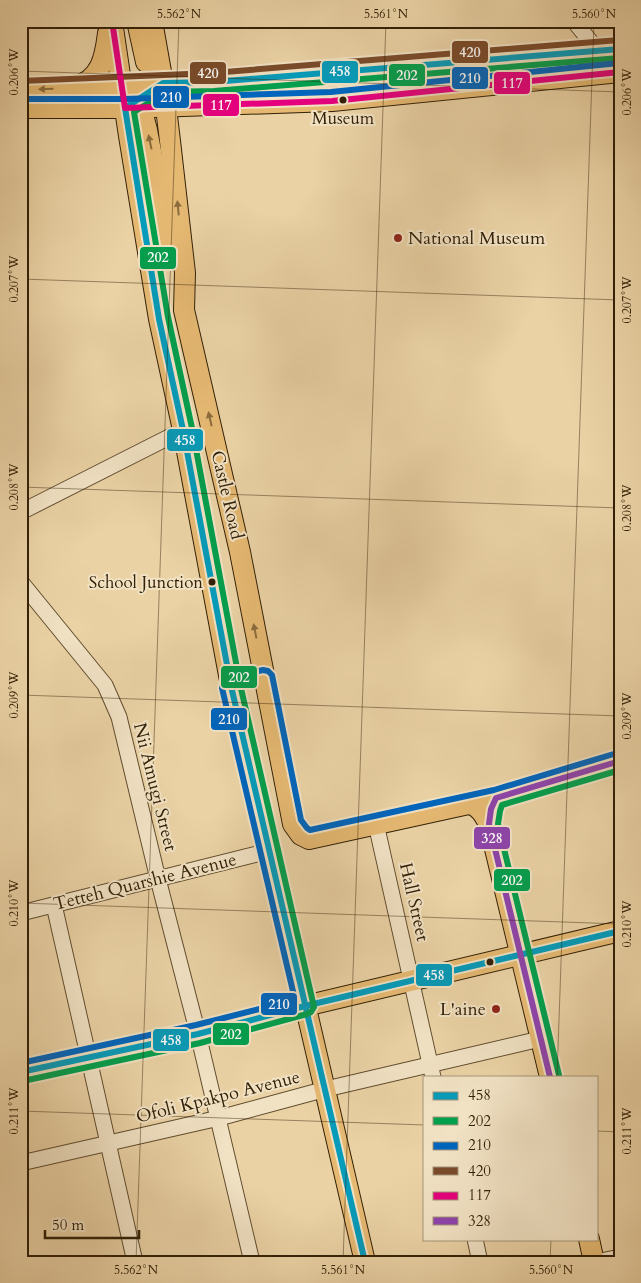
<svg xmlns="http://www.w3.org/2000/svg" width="641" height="1283" viewBox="0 0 641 1283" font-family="Cardo,serif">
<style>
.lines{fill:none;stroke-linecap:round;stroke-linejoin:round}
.minor-casing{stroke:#604c2e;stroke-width:17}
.major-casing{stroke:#322007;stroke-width:22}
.minor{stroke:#f1e2c4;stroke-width:15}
.major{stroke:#e5b972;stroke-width:20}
.bus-1-casing{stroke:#f1e2c4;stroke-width:10}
.bus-2-casing{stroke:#f1e2c4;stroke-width:10}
.bus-3-casing{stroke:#f1e2c4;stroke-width:10}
.bus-4-casing{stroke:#f1e2c4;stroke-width:10}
.bus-5-casing{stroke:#f1e2c4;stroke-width:10}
.bus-6-casing{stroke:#f1e2c4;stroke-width:10}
.bus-1{stroke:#059bba;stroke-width:6}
.bus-2{stroke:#029f4d;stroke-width:6}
.bus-3{stroke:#0065bd;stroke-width:6}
.bus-4{stroke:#7a4b2a;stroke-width:6}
.bus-5{stroke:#e5007d;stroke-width:6}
.bus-6{stroke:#8e44ad;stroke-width:6}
.oneway{fill:#8c6c3c}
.ticks{fill:none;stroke:#322007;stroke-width:1;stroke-opacity:0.45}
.bus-dot{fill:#322007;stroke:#f1e2c4;stroke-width:2}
.poi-dot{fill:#8f2418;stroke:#f1e2c4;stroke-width:2}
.labels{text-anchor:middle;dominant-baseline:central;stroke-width:4;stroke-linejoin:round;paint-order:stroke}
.bus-label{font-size:17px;fill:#322007;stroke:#f1e2c4}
.poi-label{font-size:18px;fill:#322007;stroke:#f1e2c4;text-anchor:start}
.street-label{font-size:18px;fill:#322007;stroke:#f1e2c4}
.line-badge{stroke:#f1e2c4;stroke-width:2}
.badge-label{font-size:14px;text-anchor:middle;font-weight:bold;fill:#fff}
.neatline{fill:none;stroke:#322007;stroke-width:2}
.ticks-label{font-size:12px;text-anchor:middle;fill:#322007}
</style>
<rect width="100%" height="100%" fill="#ead2a5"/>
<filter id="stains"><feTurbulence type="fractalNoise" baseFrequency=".004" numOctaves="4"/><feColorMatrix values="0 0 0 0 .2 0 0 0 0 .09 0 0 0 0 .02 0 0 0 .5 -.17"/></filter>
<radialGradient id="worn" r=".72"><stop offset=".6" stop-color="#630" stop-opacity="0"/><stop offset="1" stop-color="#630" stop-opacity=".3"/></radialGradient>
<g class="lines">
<!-- minor casing -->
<g class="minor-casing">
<g id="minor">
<path d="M574,21L598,51"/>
<path d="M21,512L183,430"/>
<path d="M21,582L105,685L119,717L158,879L198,1034L252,1262"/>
<path d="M496,798L620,761"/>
<path d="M376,824L433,1077"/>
<path d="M54,905L135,1262"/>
<path d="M21,913L269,851"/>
<path d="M21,1163L219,1118L326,1089L540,1039"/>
<path d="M475,1239L480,1262"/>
<path d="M596,1262L620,1257"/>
</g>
</g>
<!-- major casing -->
<g class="major-casing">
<g id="major">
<path d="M112,21L129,136L159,319L183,430L231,686L365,1262"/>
<path d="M137,21L146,62"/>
<path d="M152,21L163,83L170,141L185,273L184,310L240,552L293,824L301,835L309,839L496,798"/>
<path d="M75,87C101,79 105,58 108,33"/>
<path d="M21,90L213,82L620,49"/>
<path d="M133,98L141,107L147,130L171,256"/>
<path d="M21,108H125L332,101L620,72"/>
<path d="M470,804C480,807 484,815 489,824L550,1077"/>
<path d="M21,1072L198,1034L305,1006L620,931"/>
<path d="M589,1239L594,1262"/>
</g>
</g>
<!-- minor -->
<use href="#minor" class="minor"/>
<!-- major -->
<use href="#major" class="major"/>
<!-- bus-1 casing -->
<g class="bus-1-casing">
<g id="bus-1">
<path d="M21,1072L198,1034L305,1006L620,931"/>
<path d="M365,1262L231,686L183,430L159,319L125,108L163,83L213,82L620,49"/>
</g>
</g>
<!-- bus-2 casing -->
<g class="bus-2-casing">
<g id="bus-2">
<path d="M559,1075L498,824L500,811L502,805L620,770"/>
<path d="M23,1081L200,1043L307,1014L311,1012L314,1007L240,684L192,428L168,317L134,112L166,92L214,91L620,58"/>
</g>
</g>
<!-- bus-3 casing -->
<g class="bus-3-casing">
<g id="bus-3">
<path d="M21,99H125L331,92L619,63"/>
<path d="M21,1063L196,1025L295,1000L222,688L223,683L227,678L263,670L268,671L272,675L301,820L307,828L310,830L494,790L617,753"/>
</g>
</g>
<!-- bus-4 casing -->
<g class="bus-4-casing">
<path id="bus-4" d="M21,81L212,73L619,40"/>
</g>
<!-- bus-5 casing -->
<g class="bus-5-casing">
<path id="bus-5" d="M112,21L125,108L332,101L620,72"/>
</g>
<!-- bus-6 casing -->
<g class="bus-6-casing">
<path id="bus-6" d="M550,1077L489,824L491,809L496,798L620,761"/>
</g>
<!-- bus-1 -->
<use href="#bus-1" class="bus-1"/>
<!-- bus-2 -->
<use href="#bus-2" class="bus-2"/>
<!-- bus-3 -->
<use href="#bus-3" class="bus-3"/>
<!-- bus-4 -->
<use href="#bus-4" class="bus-4"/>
<!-- bus-5 -->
<use href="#bus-5" class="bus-5"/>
<!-- bus-6 -->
<use href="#bus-6" class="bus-6"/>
</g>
<!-- one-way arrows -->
<defs><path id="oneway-solid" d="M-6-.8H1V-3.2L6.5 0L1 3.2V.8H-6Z" transform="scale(1.25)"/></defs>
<g class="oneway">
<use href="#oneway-solid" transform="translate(46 89) rotate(178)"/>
<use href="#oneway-solid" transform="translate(150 142) rotate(-102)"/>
<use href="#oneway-solid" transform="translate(178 208) rotate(-96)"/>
<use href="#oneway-solid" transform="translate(210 419) rotate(-103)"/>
<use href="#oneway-solid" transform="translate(255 631) rotate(-101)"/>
</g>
<!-- ticks -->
<path class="ticks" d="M21,71L620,92M21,279L620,300M21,487L620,508M21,695L620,716M21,903L620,924M557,1077L594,21M21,1111L425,1125M597,1131L620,1132M136,1262L179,21M343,1262L386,21M550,1262L551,1239"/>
<!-- markers -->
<g class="bus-dot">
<circle cx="343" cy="100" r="4.5"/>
<circle cx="212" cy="582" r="4.5"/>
<circle cx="490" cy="962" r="4.5"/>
</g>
<g class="poi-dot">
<circle cx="398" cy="238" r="5"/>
<circle cx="496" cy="1009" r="5"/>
</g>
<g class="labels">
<!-- bus labels -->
<g class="bus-label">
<text x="343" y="118">Museum</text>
<text x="203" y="582" text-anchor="end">School Junction</text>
</g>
<!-- poi labels -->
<g class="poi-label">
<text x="408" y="238">National Museum</text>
<text x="486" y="1009" text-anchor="end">L'aine</text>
</g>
<!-- street labels -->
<g class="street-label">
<text transform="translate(227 495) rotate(77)">Castle Road</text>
<text transform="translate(155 787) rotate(76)">Nii Amugi Street</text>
<text transform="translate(145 882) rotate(-14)">Tetteh Quarshie Avenue</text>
<text transform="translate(414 902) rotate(77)">Hall Street</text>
<text transform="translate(218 1097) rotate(-14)">Ofoli Kpakpo Avenue</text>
</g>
</g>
<g class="line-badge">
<rect x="451" y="40" width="38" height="24" rx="5" fill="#7a4b2a"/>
<rect x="321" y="60" width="38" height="24" rx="5" fill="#059bba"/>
<rect x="189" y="61" width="38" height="24" rx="5" fill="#7a4b2a"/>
<rect x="388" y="63" width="38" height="24" rx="5" fill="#029f4d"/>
<rect x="451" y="66" width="38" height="24" rx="5" fill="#0065bd"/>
<rect x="493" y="71" width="38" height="24" rx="5" fill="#e5007d"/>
<rect x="152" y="85" width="38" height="24" rx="5" fill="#0065bd"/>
<rect x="202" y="93" width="38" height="24" rx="5" fill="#e5007d"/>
<rect x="139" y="246" width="38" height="24" rx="5" fill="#029f4d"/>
<rect x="166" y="428" width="38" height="24" rx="5" fill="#059bba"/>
<rect x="220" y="665" width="38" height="24" rx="5" fill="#029f4d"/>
<rect x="210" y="707" width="38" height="24" rx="5" fill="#0065bd"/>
<rect x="473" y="826" width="38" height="24" rx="5" fill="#8e44ad"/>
<rect x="493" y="868" width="38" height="24" rx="5" fill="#029f4d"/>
<rect x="415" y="963" width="38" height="24" rx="5" fill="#059bba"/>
<rect x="260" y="992" width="38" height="24" rx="5" fill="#0065bd"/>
<rect x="212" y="1022" width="38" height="24" rx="5" fill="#029f4d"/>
<rect x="152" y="1028" width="38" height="24" rx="5" fill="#059bba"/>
</g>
<g class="badge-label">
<text x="470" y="57">420</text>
<text x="340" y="76">458</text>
<text x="208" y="78">420</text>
<text x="407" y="80">202</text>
<text x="470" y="83">210</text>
<text x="512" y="88">117</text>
<text x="171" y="102">210</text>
<text x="221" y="110">117</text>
<text x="158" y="262">202</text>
<text x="185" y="445">458</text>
<text x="239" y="682">202</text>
<text x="229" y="724">210</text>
<text x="492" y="843">328</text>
<text x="512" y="885">202</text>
<text x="434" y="980">458</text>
<text x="279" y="1009">210</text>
<text x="231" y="1039">202</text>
<text x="171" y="1045">458</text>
</g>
<!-- margin -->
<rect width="641" height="1283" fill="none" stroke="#ead2a5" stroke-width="55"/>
<!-- legend -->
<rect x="423" y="1076" width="175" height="165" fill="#f1e2c4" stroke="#a59478"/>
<rect x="433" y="1092" width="25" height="8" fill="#059bba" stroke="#a59478"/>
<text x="468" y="1100" font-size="15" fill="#322007">458</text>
<rect x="433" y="1117" width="25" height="8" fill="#029f4d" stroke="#a59478"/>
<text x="468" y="1126" font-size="15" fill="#322007">202</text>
<rect x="433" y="1142" width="25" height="8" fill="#0065bd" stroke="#a59478"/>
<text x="468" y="1150" font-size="15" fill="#322007">210</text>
<rect x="433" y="1167" width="25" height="8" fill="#7a4b2a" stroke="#a59478"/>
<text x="468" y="1176" font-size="15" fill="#322007">420</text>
<rect x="433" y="1192" width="25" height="8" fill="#e5007d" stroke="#a59478"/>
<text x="468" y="1200" font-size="15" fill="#322007">117</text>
<rect x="433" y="1217" width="25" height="8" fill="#8e44ad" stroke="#a59478"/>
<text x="468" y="1226" font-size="15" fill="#322007">328</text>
<!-- scale -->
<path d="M45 1230v8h94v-8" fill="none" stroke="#322007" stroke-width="2.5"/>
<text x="52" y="1230" font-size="15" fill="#322007" stroke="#f1e2c4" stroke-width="4" paint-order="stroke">50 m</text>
<rect x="28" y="28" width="586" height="1228" class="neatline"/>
<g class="ticks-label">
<text x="179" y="18">5.562°N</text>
<text x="386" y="18">5.561°N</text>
<text x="594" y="18">5.560°N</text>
<text transform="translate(14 72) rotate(-90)" y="4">0.206°W</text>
<text transform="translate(627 92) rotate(-90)" y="4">0.206°W</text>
<text transform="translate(14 279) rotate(-90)" y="4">0.207°W</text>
<text transform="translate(627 300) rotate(-90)" y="4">0.207°W</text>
<text transform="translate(14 487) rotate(-90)" y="4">0.208°W</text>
<text transform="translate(627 508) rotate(-90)" y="4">0.208°W</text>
<text transform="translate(14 695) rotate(-90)" y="4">0.209°W</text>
<text transform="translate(627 716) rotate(-90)" y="4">0.209°W</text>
<text transform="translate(14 903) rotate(-90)" y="4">0.210°W</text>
<text transform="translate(627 924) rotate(-90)" y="4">0.210°W</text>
<text transform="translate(14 1111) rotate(-90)" y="4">0.211°W</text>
<text transform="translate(627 1131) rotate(-90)" y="4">0.211°W</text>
<text x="136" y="1274">5.562°N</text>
<text x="343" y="1274">5.561°N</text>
<text x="551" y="1274">5.560°N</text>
</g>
<rect width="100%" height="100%" filter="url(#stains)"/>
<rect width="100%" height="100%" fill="url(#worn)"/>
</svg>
